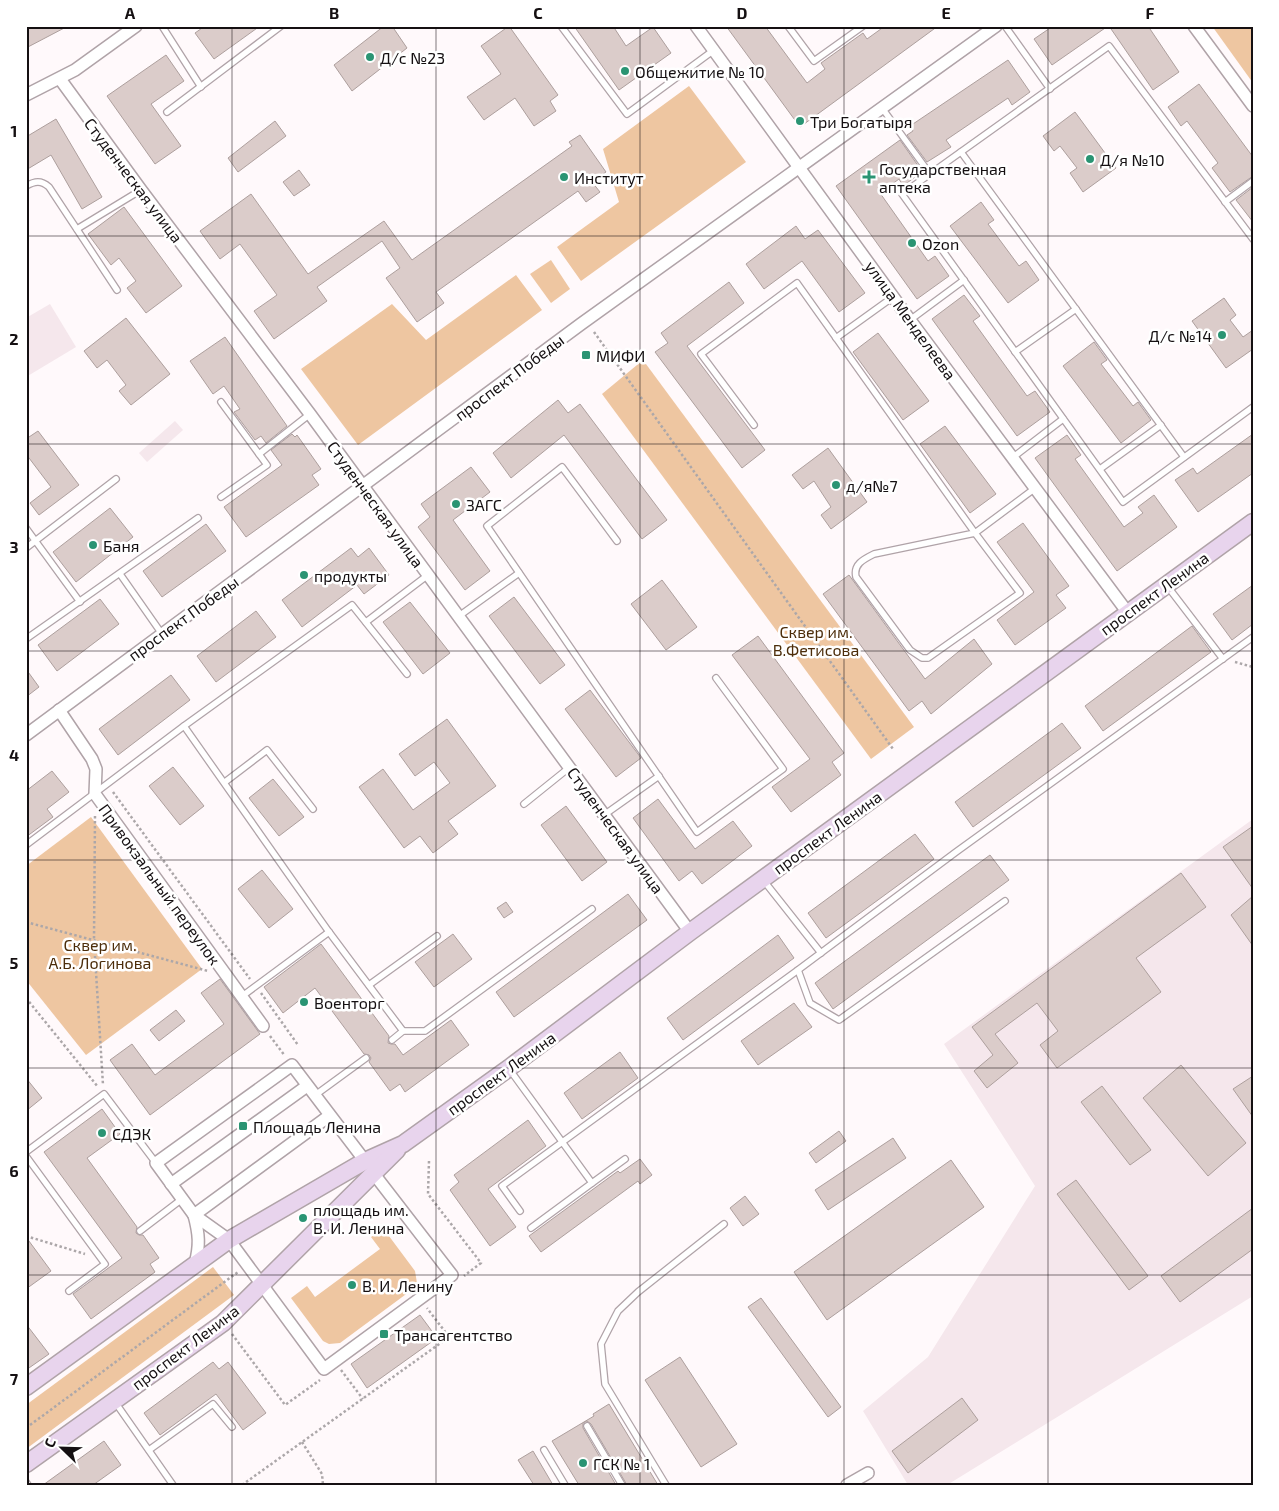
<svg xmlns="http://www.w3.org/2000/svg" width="1279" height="1511" viewBox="0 0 1279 1511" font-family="'Exo 2',sans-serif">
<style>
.built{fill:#f5e7ec}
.green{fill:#eec6a1}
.building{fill:#dbccca;stroke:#ad9f9d}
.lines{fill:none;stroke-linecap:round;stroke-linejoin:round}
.lane-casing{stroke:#b0a3a8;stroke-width:8}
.street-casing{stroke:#b0a3a8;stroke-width:14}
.secondary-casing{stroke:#b0a3a8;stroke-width:19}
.path{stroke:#aca7a9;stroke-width:2.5;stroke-dasharray:2.5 2.5;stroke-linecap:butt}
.lane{stroke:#fff;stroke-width:5.5}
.street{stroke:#fff;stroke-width:11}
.secondary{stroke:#e8d4ed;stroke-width:16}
.grid{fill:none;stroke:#151012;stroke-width:1;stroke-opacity:0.55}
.poi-dot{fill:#2a9473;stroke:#fff;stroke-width:2}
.labels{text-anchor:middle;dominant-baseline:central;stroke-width:5;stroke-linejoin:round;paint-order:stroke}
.poi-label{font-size:16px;fill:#151012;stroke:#fff;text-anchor:start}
.street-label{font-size:16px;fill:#151012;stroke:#fff}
.park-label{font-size:16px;fill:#4c2d0a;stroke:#fff}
.neatline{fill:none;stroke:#151012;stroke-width:2}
.grid-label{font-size:16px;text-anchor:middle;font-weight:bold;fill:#151012}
</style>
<rect width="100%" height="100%" fill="#fff9fb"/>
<!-- built -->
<g class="built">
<path d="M50,304L76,347L26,377V318Z"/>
<path d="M175,421L183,430L147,462L139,453Z"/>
<path d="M1253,819V1296L947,1485H908L863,1411L928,1357L1035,1186L944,1044Z"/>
</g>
<!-- green -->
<g class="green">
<path d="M1212,26H1253V83Z"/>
<path d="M689,86L746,162L581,281L557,247L619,202L603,149Z"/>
<path d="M551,260L570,289L551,303L530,274Z"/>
<path d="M516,275L542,310L358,445L301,369L392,304L426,340Z"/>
<path d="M643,360L914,727L871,759L602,394Z"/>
<path d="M91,817L202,969L86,1055L26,980V866Z"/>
<path d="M383,1228L415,1271L417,1283L413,1289L340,1343L329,1344L323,1341L291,1298L307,1286L315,1297L380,1249L371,1237Z"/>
<path d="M213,1267L234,1295L26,1449V1405Z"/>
</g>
<!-- building -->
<g class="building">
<path d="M26,26H68L26,48Z"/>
<path d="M205,26H260L214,59L195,33Z"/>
<path d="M384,26H392L407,48L352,91L334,65Z"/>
<path d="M509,26L558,95L550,101L556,111L534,126L515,98L484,120L467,97L501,74L481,46Z"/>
<path d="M574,26H613L626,46L653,27L671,53L619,90Z"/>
<path d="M726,26H765L807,83L825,69L821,63L863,33L867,39L885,26H938L800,127Z"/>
<path d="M1053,26H1108L1052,65L1034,39Z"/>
<path d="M1109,26H1148L1179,72L1153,90Z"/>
<path d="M166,55L184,81L151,104L181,146L155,164L107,96Z"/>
<path d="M1008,60L1030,92L1012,105L1008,98L946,140L951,147L927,162L907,135L913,131L910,126Z"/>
<path d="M1199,84L1253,157V176L1230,192L1212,168L1218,163L1187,121L1181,126L1168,107Z"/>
<path d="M1075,112L1116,168L1083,192L1070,173L1077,168L1060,146L1054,151L1043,136Z"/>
<path d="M56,119L102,197L82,209L51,155L26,170V137Z"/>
<path d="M275,121L286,136L238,172L228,158Z"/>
<path d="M580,135L606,172L592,182L600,192L586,202L578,191L436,292L444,303L417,322L386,278L400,268L382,241L317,287L327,301L274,339L254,311L277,295L240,244L220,259L200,231L251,194L308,274L384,221L412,260L572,146L569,142Z"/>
<path d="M900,140L919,167L915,169L919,174L903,186L899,179L880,193L928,261L935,256L949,276L917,299L836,186Z"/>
<path d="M299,170L310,185L294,196L283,182Z"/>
<path d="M1253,187V222L1236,200Z"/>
<path d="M981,202L994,220L988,224L1019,266L1026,261L1039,280L1008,303L950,226Z"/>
<path d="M124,207L182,286L146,313L127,288L136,281L119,258L111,265L88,234Z"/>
<path d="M796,226L805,239L818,230L865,293L839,312L802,261L764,289L746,264Z"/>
<path d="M729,282L744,303L687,346L765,450L742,468L655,352L668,343L661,333Z"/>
<path d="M964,295L980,316L973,321L1027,396L1035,391L1050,412L1017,436L932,319Z"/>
<path d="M1224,298L1236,315L1230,320L1243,337L1253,330V349L1226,368L1192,321Z"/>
<path d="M126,318L170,374L131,405L119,391L126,385L107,360L97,368L84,351Z"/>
<path d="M878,333L929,401L903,420L853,352Z"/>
<path d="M225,337L287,426L266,443L261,436L255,440L234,412L240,409L224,386L213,394L190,361Z"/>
<path d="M1094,342L1107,360L1101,364L1133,406L1138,402L1151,420L1121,443L1063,366Z"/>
<path d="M558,400L568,413L580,404L667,520L642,539L564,435L511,478L493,453Z"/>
<path d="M945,426L996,494L970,513L920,444Z"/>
<path d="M38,431L79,485L39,515L30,503L51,487L26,454V439Z"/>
<path d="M292,434L295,437L297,435L321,469L312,475L319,485L246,537L224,507L282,465L271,450Z"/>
<path d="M1253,434V473L1198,512L1175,480L1193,468L1197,474Z"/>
<path d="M1067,435L1081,455L1075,459L1124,527L1143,513L1138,507L1154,495L1177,527L1117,571L1035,458Z"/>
<path d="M828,448L867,502L831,529L821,515L831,507L814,481L803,489L792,475Z"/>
<path d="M471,467L490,492L453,520L490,571L465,590L418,527L430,517L421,504Z"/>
<path d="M110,508L133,537L76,582L53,552Z"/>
<path d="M1023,523L1069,586L1056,595L1066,608L1015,645L997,620L1034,592L997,542Z"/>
<path d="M206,524L226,551L162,597L143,571Z"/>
<path d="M351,548L358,557L369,548L389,575L364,594L357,585L302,627L282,600Z"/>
<path d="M849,575L925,679L974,639L992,664L931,714L922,701L909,711L823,594Z"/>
<path d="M662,580L697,627L666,650L631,604Z"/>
<path d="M1253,585V624L1232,640L1213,614Z"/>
<path d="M514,597L565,665L540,684L489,616Z"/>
<path d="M100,599L119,624L57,671L38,645Z"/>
<path d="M410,602L450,653L423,674L383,622Z"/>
<path d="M256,611L276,637L216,682L197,656Z"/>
<path d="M1192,626L1211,652L1103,731L1085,706Z"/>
<path d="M758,636L844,753L832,762L841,775L791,812L772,787L810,759L732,655Z"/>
<path d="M26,669L39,687L26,697Z"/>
<path d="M171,675L190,700L118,755L99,729Z"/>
<path d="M590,690L641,758L616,777L565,709Z"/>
<path d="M447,719L496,786L448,821L458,834L433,853L420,836L404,848L359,787L383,769L413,810L450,783L434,762L415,776L399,754Z"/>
<path d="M1062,723L1081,748L973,827L955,802Z"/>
<path d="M173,767L204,806L180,825L149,786Z"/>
<path d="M52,771L69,792L47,809L53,817L26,837V791Z"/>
<path d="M273,779L304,817L279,836L249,798Z"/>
<path d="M658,799L695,849L733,821L752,846L702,884L692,871L679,881L633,818Z"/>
<path d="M566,806L607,862L582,881L541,825Z"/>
<path d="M1253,826V889L1223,847Z"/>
<path d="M915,834L934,859L826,938L808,913Z"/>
<path d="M990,855L1009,880L833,1009L815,983Z"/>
<path d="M262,870L293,909L269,928L238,889Z"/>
<path d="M1181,873L1206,907L1136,958L1161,992L1057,1068L1040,1045L1058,1031L1037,1003L995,1034L1018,1063L987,1088L974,1071L993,1055L972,1027Z"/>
<path d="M628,894L647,920L514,1017L496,992Z"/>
<path d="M1253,896V946L1231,915Z"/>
<path d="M506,902L513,912L504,918L497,908Z"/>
<path d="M453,934L472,959L434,987L415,962Z"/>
<path d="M778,935L794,958L683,1040L667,1018Z"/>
<path d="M321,944L389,1036L388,1043L391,1044H395L403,1055L451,1020L469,1045L405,1092L400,1084L390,1091L369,1062L371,1058L369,1055L364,1054L315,988L283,1013L264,987Z"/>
<path d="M220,979L260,1034L150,1115L110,1060L132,1044L155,1075L224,1024L201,993Z"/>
<path d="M794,1003L812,1027L758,1065L741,1041Z"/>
<path d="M176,1010L185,1021L159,1041L150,1030Z"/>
<path d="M620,1052L638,1078L582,1119L564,1093Z"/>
<path d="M1181,1065L1246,1143L1208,1176L1143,1098Z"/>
<path d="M1253,1076V1117L1233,1089Z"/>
<path d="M26,1078L42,1098L26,1111Z"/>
<path d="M1102,1086L1151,1150L1130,1165L1081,1102Z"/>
<path d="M102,1109L120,1134L87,1158L137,1227L136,1233L139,1235H143L159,1258L150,1264L155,1272L91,1319L73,1294L122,1258L44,1152Z"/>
<path d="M528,1120L546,1146L488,1189L516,1227L490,1246L450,1190L459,1182L454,1175Z"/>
<path d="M839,1131L846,1141L816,1163L809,1153Z"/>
<path d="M893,1138L906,1158L828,1210L815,1190Z"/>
<path d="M640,1159L652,1175L640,1184L638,1181L541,1252L529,1236L618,1171L620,1173Z"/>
<path d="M951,1160L984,1207L827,1320L794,1272Z"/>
<path d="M1076,1180L1148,1276L1129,1290L1057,1194Z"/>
<path d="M745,1196L759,1214L743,1226L730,1208Z"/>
<path d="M1253,1208V1249L1180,1302L1161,1276Z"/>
<path d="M26,1237L51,1271L26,1289Z"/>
<path d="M761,1298L841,1407L828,1417L748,1307Z"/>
<path d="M420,1315L437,1338L367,1388L351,1364Z"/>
<path d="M26,1324L49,1354L26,1370Z"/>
<path d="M680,1357L737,1444L701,1467L645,1380Z"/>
<path d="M213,1362L219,1369L228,1362L266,1413L243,1430L216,1394L160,1435L144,1413Z"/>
<path d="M962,1398L978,1420L908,1473L892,1451Z"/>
<path d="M609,1404L658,1485H627L591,1424L587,1421L583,1423V1428L616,1485H579L552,1441L594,1416L593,1414Z"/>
<path d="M104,1441L121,1465L93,1485H43Z"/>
<path d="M533,1451L553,1485H534L518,1460Z"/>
</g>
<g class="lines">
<!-- lane casing -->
<g class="lane-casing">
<g id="lane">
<path d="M162,26L201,87"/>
<path d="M561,26L627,114L714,50"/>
<path d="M788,26L814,61L863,26"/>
<path d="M1005,26L1050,89"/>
<path d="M882,108L930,174"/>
<path d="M167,112L281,26"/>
<path d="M961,152L1184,457"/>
<path d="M26,186C35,181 41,180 49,187L117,290"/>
<path d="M1225,202L1253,181"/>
<path d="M77,229L141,190"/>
<path d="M1253,239L1109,46L902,194L1123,502L1253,407"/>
<path d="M910,320L964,280"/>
<path d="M836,338L893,297"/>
<path d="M1015,352L1076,309"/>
<path d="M221,402L267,465L221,497"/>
<path d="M754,425L701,354L797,283L975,533L1020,593L928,658H922L910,650L856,577C853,564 864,559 874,554L975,533L1034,489"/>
<path d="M259,454L310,414"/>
<path d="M1012,458L1063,419"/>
<path d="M1100,469L1161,425"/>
<path d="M26,528L80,602"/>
<path d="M617,541L562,467L487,526L697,832L783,769L716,678"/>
<path d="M26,548L116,479"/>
<path d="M120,574L162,634"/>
<path d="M1168,587L1223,659"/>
<path d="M459,616L519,573"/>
<path d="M366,622L428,575"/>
<path d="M26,639L198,518"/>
<path d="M184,726L329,932L403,1031H425L592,909"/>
<path d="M225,782L267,750L313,809"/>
<path d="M524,804L570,767"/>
<path d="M604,815L659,776"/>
<path d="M26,845L184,726L352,605L407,674"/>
<path d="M764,881L821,953"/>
<path d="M798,970L810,1003L839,1020L1005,901"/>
<path d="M369,985L437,936"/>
<path d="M241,997L329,932"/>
<path d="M392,1040L403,1031"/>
<path d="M510,1070L592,1183L531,1228"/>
<path d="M314,1096L366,1058"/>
<path d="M26,1152L104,1094L156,1163"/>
<path d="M26,1156L105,1264L69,1291"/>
<path d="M592,1183L625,1159"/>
<path d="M520,1211L502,1186L798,970L956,852L1253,637"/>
<path d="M140,1231L182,1199"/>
<path d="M115,1402L173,1485"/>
<path d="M587,1426L622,1485"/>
<path d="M149,1450L213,1404L232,1427"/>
<path d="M544,1450L565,1485"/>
<path d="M26,1482L28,1485"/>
<path d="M666,1485L605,1384L601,1344L618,1311L638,1292L724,1224"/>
</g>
</g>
<!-- street casing -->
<g class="street-casing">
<g id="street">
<path d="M696,26L910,320L1128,613"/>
<path d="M1194,26L1253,106"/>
<path d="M60,79L141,190L310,414L690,932"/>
<path d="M26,95L75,70L136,26"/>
<path d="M59,710L92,759L96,769L95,794L263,1026"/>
<path d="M26,735L581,324L996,26"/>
<path d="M365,1161L292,1065L156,1163L194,1215L229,1240L324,1369L452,1275L374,1174"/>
<path d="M171,1184L307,1086"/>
<path d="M194,1215L329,1116"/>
<path d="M194,1215C199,1234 200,1245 195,1264"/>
<path d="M847,1485L868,1473"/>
</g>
</g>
<!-- secondary casing -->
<g class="secondary-casing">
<g id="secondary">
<path d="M26,1387L229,1240L365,1161L403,1144L509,1068L690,932L1253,522"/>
<path d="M26,1464L223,1323L397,1150"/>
</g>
</g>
<!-- path -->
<g class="path">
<path d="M594,332L893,749"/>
<path d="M1235,662L1253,667"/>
<path d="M113,792L250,979"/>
<path d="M95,816L94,940L103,1085"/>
<path d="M26,922L208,971"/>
<path d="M261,993L298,1045"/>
<path d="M26,998L98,1087"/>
<path d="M270,1036L285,1056"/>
<path d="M429,1161L428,1194L481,1263L464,1276"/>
<path d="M26,1236L85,1254"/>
<path d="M232,1334L285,1405L320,1380"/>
<path d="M341,1370L363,1399"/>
<path d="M26,1428L238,1272"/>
<path d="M302,1442L322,1474L323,1485"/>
<path d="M242,1485L449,1337L427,1308"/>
</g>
<!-- lane -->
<use href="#lane" class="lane"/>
<!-- street -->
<use href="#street" class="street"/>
<!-- secondary -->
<use href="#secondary" class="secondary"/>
</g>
<!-- grid -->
<path class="grid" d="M232,26V1485M436,26V1485M640,26V1485M844,26V1485M1048,26V1485M26,236H1253M26,444H1253M26,651H1253M26,860H1253M26,1068H1253M26,1275H1253"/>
<!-- markers -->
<g class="poi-dot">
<circle cx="370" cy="57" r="5"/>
<circle cx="625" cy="71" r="5"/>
<circle cx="800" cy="121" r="5"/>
<circle cx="1090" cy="159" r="5"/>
<circle cx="564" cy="177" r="5"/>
<path d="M866.5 169.5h5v5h5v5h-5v5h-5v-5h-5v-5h5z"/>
<circle cx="912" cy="243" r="5"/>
<circle cx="1222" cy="335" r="5"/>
<rect x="581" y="350" width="10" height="10" rx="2.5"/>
<circle cx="836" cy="485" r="5"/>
<circle cx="456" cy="504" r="5"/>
<circle cx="93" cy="545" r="5"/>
<circle cx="304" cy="575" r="5"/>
<circle cx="304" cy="1002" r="5"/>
<rect x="238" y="1121" width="10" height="10" rx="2.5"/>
<circle cx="102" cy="1133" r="5"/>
<circle cx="303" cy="1218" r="5"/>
<circle cx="352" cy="1285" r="5"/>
<rect x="379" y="1329" width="10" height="10" rx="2.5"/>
<circle cx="583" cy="1463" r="5"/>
</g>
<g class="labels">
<!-- poi labels -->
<g class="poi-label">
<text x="380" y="57">Д/с №23</text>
<text x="635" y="71">Общежитие № 10</text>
<text x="810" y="121">Три Богатыря</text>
<text x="1100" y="159">Д/я №10</text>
<text x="879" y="168">Государственная<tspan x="879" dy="18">аптека</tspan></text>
<text x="574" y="177">Институт</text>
<text x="922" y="243">Ozon</text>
<text x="1212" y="335" text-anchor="end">Д/с №14</text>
<text x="596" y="355">МИФИ</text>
<text x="846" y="485">д/я№7</text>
<text x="466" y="504">ЗАГС</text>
<text x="103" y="545">Баня</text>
<text x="314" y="575">продукты</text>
<text x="314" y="1002">Военторг</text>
<text x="253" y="1126">Площадь Ленина</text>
<text x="112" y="1133">СДЭК</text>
<text x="313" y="1209">площадь им.<tspan x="313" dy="18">В. И. Ленина</tspan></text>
<text x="362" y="1285">В. И. Ленину</text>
<text x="394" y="1334">Трансагентство</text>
<text x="593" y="1463">ГСК № 1</text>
</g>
<!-- street labels -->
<g class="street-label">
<text transform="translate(134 180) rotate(53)">Студенческая улица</text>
<text transform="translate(911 320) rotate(54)">улица Менделеева</text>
<text transform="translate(509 377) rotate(-37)">проспект Победы</text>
<text transform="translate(376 504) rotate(54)">Студенческая улица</text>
<text transform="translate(1154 593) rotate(-36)">проспект Ленина</text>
<text transform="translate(183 618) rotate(-36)">проспект Победы</text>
<text transform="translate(616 830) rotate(54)">Студенческая улица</text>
<text transform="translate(827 832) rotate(-36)">проспект Ленина</text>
<text transform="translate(160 884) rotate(54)">Привокзальный переулок</text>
<text transform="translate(501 1073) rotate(-36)">проспект Ленина</text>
<text transform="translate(185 1347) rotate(-37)">проспект Ленина</text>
</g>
<!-- park labels -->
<g class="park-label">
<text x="816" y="631">Сквер им.<tspan x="816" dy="18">В.Фетисова</tspan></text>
<text x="100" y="944">Сквер им.<tspan x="100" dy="18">А.Б. Логинова</tspan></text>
</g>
</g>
<!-- border -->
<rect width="1279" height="1511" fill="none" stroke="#ffffff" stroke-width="55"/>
<!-- north arrow -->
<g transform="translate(62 1448) rotate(293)" stroke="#ffffff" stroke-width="4" paint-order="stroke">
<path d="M0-4L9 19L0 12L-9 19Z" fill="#151012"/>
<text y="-8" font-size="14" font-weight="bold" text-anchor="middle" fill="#151012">С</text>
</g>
<rect x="28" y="28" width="1224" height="1456" class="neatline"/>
<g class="grid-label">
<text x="130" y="19">A</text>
<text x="334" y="19">B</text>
<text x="538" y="19">C</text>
<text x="742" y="19">D</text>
<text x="946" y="19">E</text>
<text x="1150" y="19">F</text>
<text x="14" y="137">1</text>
<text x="14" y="345">2</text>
<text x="14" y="553">3</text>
<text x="14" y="761">4</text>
<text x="14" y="969">5</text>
<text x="14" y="1177">6</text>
<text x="14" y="1385">7</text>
</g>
</svg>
